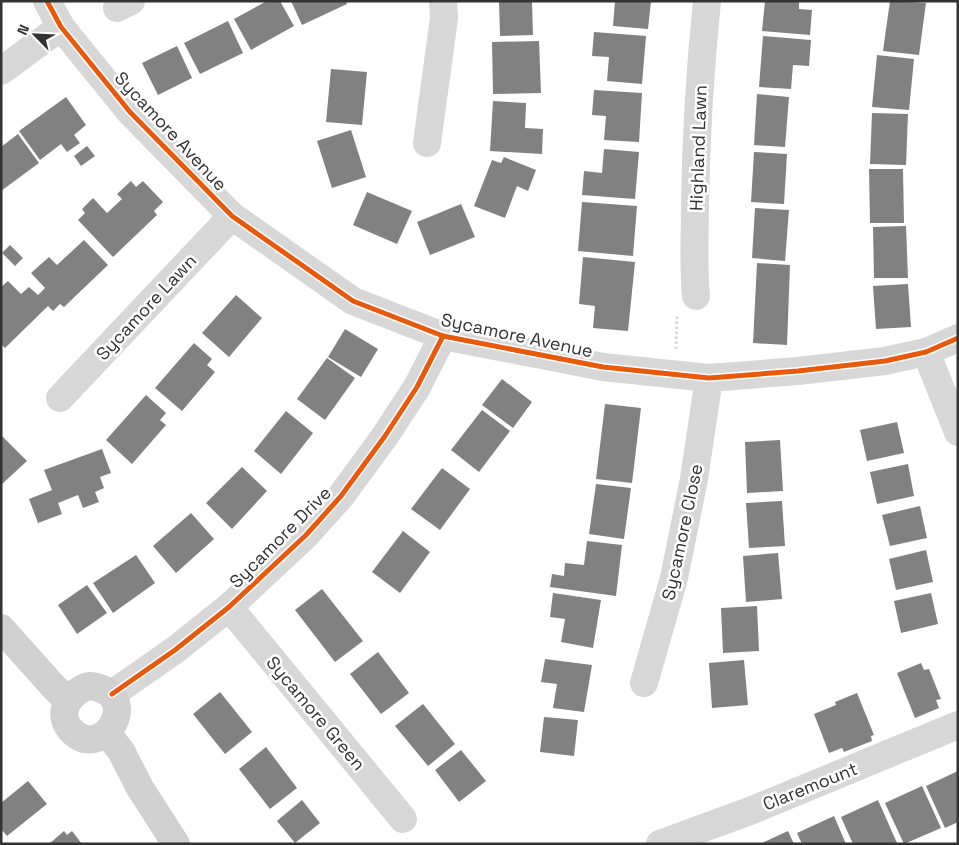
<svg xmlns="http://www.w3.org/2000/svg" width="959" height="845" viewBox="0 0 959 845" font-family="'Space Grotesk',sans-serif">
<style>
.building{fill:#818181}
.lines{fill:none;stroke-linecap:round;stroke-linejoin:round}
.path{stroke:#d6d6d6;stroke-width:3;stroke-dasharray:2.5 2.5;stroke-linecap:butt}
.minor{stroke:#d7d7d7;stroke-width:28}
.secondary{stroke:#d0d0d0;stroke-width:28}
.cycleway-casing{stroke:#fff;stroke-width:8}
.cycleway{stroke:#e8590c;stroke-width:5}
.labels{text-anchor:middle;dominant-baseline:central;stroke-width:5;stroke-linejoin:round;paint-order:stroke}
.street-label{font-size:18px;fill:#333;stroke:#fff}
</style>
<rect width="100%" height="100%" fill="#fff"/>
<!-- building -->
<g class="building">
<path d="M267,1H280L294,26L251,50L234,19Z"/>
<path d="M291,1H346L347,4L302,25Z"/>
<path d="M499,1H532L533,35L500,36Z"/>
<path d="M615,1H651L648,29L613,26Z"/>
<path d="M765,1H799V9L812,10L810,35L762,31Z"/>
<path d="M890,1L926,3L919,55L883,51Z"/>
<path d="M228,21L243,53L200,74L184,43Z"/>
<path d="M594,32L646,36L642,84L607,81L609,57L592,56Z"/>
<path d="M763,36L811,40L809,66L793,65L791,89L759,87Z"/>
<path d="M539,41L541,93L493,94L492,42Z"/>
<path d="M177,46L192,78L158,95L142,63Z"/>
<path d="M877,55L914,59L909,110L872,107Z"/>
<path d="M331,69L367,72L362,125L326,122Z"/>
<path d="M594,90L642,93L639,142L604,140L606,116L592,115Z"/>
<path d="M757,94L789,97L785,147L754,145Z"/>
<path d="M66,97L86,125L74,135L80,143L67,152L61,144L40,160L19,131Z"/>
<path d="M493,101L526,103L525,128L543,129L542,154L490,151Z"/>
<path d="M872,113L908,114L906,165L870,164Z"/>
<path d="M351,130L366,177L332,188L317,141Z"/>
<path d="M18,134L39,163L1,191V147Z"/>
<path d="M87,146L95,156L81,166L74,156Z"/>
<path d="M604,149L639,152L635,199L582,195L584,171L602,173Z"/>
<path d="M754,152L787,154L784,204L751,202Z"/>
<path d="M504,157L536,170L528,191L517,186L505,218L474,206L492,160L501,163Z"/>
<path d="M869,169H903L904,223H870Z"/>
<path d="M131,181L136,187L143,181L163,202L154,211L157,215L113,257L78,220L85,213L82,209L93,198L107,213L122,199L117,194Z"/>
<path d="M367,192L412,211L397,244L353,225Z"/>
<path d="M582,202L637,206L633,256L578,251Z"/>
<path d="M461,204L475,237L430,255L417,222Z"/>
<path d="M755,208L789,210L785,261L752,258Z"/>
<path d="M906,226L908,278H874L873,227Z"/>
<path d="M84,240L108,265L64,307L60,304L53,311L48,306L5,348L1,344V287L8,281L21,294L29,287L38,295L45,288L31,273L49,257L57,265Z"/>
<path d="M10,245L23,258L15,266L2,253Z"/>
<path d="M583,257L635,262L628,331L593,328L595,306L579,304Z"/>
<path d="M757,263L790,265L787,345L753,343Z"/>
<path d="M908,284L911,327L876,329L873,286Z"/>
<path d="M236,295L262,318L229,357L202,333Z"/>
<path d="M345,329L378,349L361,377L328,357Z"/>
<path d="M194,343L212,359L207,365L215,372L182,411L155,388Z"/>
<path d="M327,358L355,378L325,420L297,399Z"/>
<path d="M502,379L532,402L513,428L482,405Z"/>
<path d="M146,395L166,413L160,420L166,425L132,464L106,440Z"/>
<path d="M605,404L641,408L632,483L596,479Z"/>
<path d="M482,410L510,431L479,472L451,450Z"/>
<path d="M286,411L313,433L281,474L254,451Z"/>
<path d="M897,422L904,453L867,461L860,430Z"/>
<path d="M1,435L27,461L1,485Z"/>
<path d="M780,440L783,491L747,493L745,442Z"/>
<path d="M102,449L111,473L100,477L104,488L95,492L99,502L83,508L78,495L58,503L62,514L38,523L29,499L52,490L44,470Z"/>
<path d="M908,464L914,496L877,504L870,472Z"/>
<path d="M242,467L267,491L232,529L206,503Z"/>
<path d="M442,468L470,489L440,530L411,509Z"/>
<path d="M596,484L631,488L624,539L589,534Z"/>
<path d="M782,501L785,546L749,548L746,503Z"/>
<path d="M920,506L927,538L890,546L882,515Z"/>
<path d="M191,513L214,539L176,573L153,546Z"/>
<path d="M403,531L430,552L400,593L372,572Z"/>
<path d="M587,541L622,545L616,596L550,587L552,574L564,576L565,563L584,565Z"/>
<path d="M926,550L933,582L896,590L889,559Z"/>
<path d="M778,553L782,599L746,602L743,556Z"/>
<path d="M136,555L155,583L113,613L93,583Z"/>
<path d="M87,585L107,613L77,634L58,605Z"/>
<path d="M322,589L363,641L335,662L295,610Z"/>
<path d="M553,593L601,600L593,648L561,642L565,619L550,617Z"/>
<path d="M931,593L938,624L901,633L894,601Z"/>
<path d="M757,606L759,651L723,653L721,608Z"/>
<path d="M378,652L409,693L381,714L350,674Z"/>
<path d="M545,659L592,665L584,712L553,708L557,684L541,682Z"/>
<path d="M744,660L748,705L712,708L709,663Z"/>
<path d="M921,663L924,670L929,669L941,699L936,700L939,708L915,718L897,673Z"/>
<path d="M220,692L252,732L225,754L193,714Z"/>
<path d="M857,693L874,735L871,736L872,741L844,752L842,748L829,753L814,714L836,705L835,702Z"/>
<path d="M423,704L455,744L428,766L395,726Z"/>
<path d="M544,717L578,720L574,756L540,752Z"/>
<path d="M266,747L297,788L270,809L239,769Z"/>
<path d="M461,750L486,781L459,802L435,770Z"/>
<path d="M958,771V822L945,828L926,786Z"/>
<path d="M28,781L47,804L7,836L1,829V803Z"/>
<path d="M922,786L941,828L904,844L885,803Z"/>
<path d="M302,800L320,823L295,843L277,821Z"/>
<path d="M878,800L897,843L853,844L841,817Z"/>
<path d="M834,816L846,844H802L797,833Z"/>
<path d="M64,831L67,835L72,831L82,844H49Z"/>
<path d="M788,831L794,844H760Z"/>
</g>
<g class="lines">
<!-- path -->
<path class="path" d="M676,349L677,315"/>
<!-- minor -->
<g class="minor">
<path d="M47,1L61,27L130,112L232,216L353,301L443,336L603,367L709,378L798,371L885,361L926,352L958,338"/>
<path d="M117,8L131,1"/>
<path d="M1,71L61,27"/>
<path d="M427,143L444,18L443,1"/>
<path d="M696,296C693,265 695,235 695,204C696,136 700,69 707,1"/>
<path d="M926,352L958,432"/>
<path d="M60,398L232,216"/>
<path d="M229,607L403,819"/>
<path d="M644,683L674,578L694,479L709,378"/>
<path d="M112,694L175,650L229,607L306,535L341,496L385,436L417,387L443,336"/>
<path d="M660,844L750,811L958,725"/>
</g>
<!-- secondary -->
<g class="secondary">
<path d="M1,628L52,685L60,693L70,697"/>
<path d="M90,686C146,693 102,766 70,729C55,711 72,690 90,686Z"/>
<path d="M107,733L121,751L140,788L176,844"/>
</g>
<!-- cycleway casing -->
<g class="cycleway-casing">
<g id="cycleway">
<path d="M47,1L61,27L130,112L232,216L353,301L443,336L603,367L709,378L798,371L885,361L926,352L958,338"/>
<path d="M112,694L175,650L229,607L306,535L341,496L385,436L417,387L443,336"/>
</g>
</g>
<!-- cycleway -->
<use href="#cycleway" class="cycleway"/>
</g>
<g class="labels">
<!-- street labels -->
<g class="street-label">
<text transform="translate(171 131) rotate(47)">Sycamore Avenue</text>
<text transform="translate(698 148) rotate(-88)">Highland Lawn</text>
<text transform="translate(146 307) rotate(-47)">Sycamore Lawn</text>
<text transform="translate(517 335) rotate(12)">Sycamore Avenue</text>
<text transform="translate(682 532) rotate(-78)">Sycamore Close</text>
<text transform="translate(280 537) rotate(-45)">Sycamore Drive</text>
<text transform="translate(316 713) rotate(50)">Sycamore Green</text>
<text transform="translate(810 786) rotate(-22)">Claremount</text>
</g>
</g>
<!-- border -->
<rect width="959" height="845" fill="none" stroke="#333333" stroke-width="5"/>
<!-- north arrow -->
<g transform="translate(35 35) rotate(294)" stroke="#ffffff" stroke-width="4" paint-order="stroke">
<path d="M0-4L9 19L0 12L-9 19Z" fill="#333333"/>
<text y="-8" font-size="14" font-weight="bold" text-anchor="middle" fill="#333333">N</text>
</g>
</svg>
